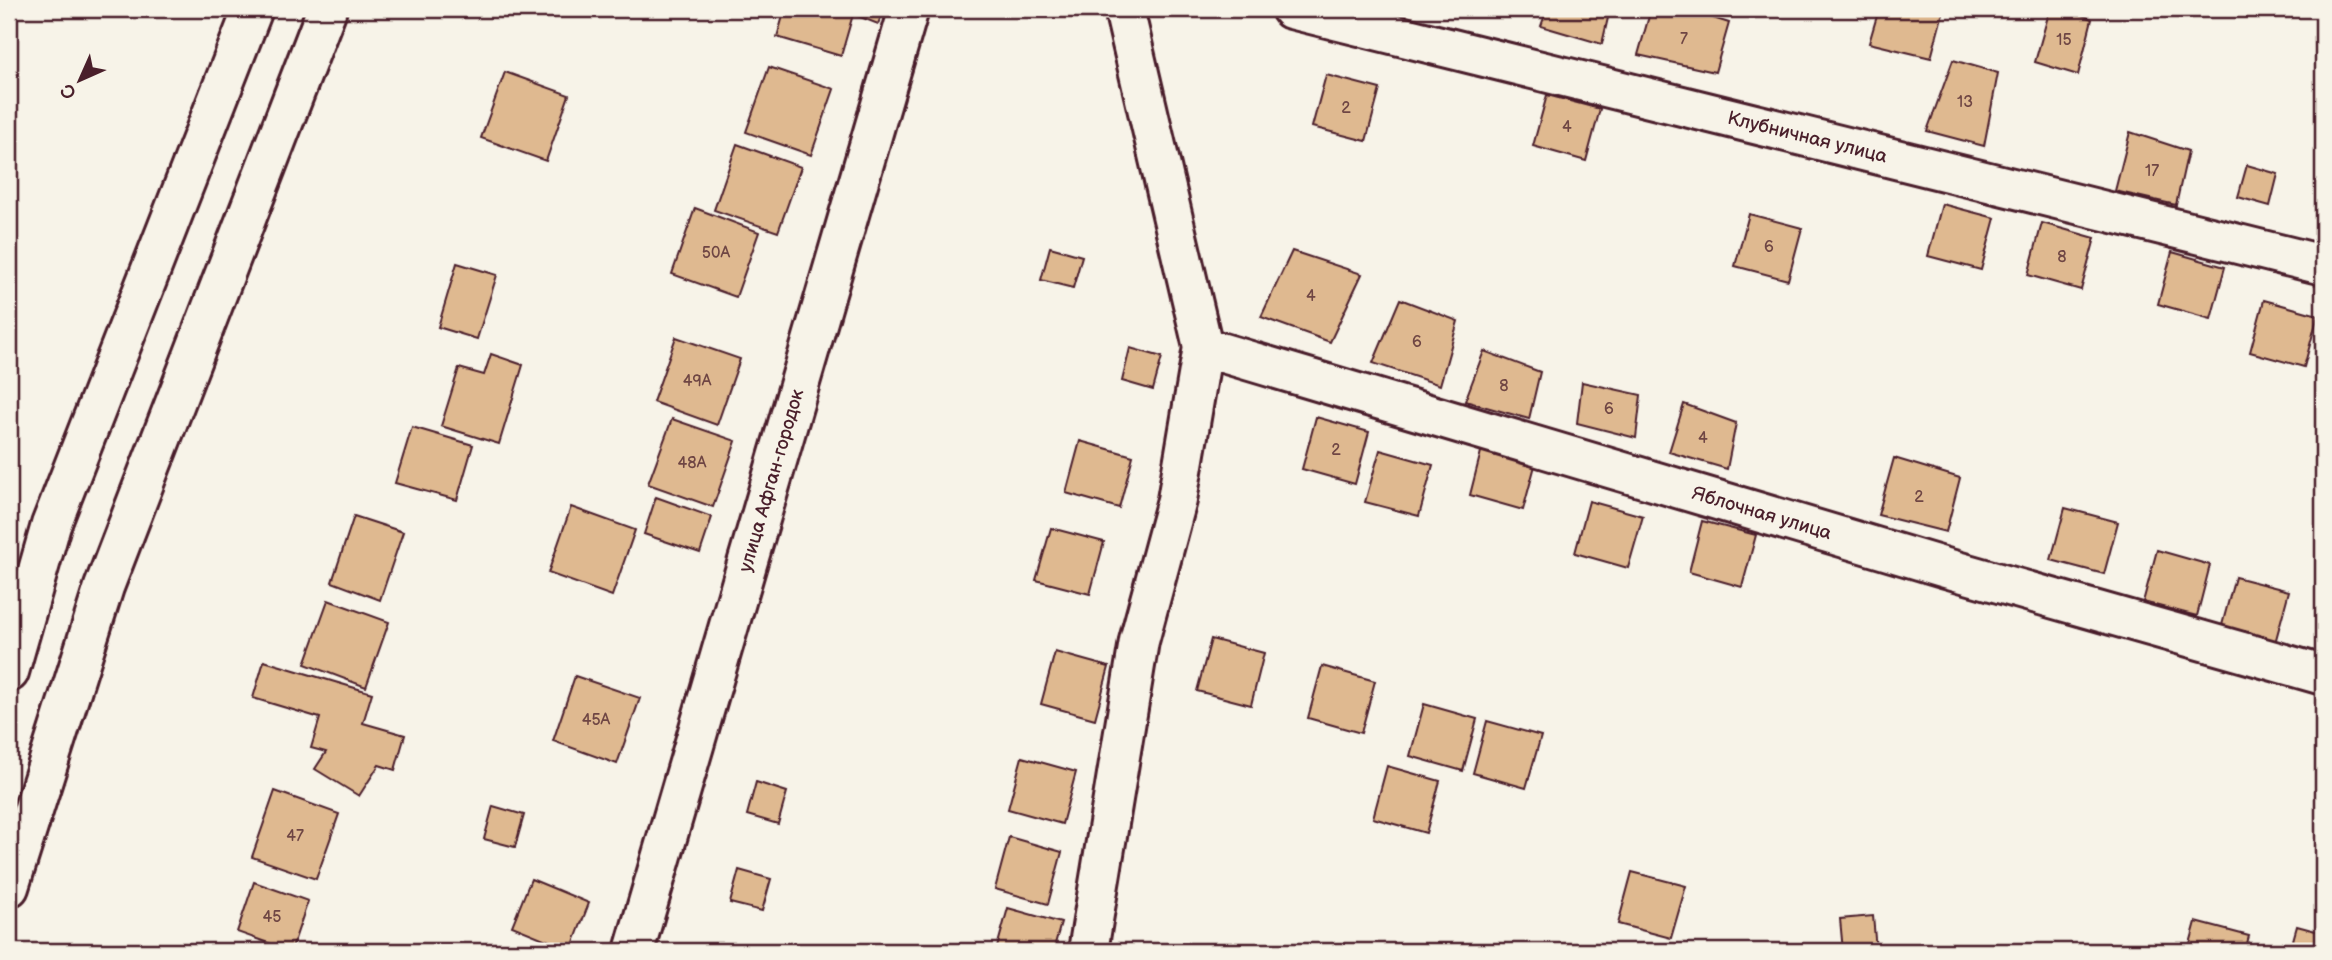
<svg xmlns="http://www.w3.org/2000/svg" width="2332" height="960" viewBox="0 0 2332 960" font-family="'Balsamiq Sans',sans-serif">
<style>
.building{fill:#dfb990;stroke:#4a1f2b;stroke-width:2}
.lines{fill:none;stroke-linecap:round;stroke-linejoin:round}
.minor-casing{stroke:#4a1f2b;stroke-width:44}
.major-casing{stroke:#4a1f2b;stroke-width:44}
.minor{stroke:#f7f3e8;stroke-width:38}
.major{stroke:#f7f3e8;stroke-width:38}
.labels{text-anchor:middle;dominant-baseline:central;stroke-width:5;stroke-linejoin:round;paint-order:stroke}
.number-label{font-size:16px;fill:#6f4644}
.street-label{font-size:19px;fill:#4a1f2b;stroke:#f7f3e8}
</style>
<rect width="100%" height="100%" fill="#f7f3e8"/>
<filter id="ink" filterUnits="userSpaceOnUse"><feTurbulence type="fractalNoise" baseFrequency=".0143" numOctaves="2"/><feDisplacementMap in="SourceGraphic" scale="14" xChannelSelector="R" yChannelSelector="G"/><feConvolveMatrix kernelMatrix="1 2 1 2 8 2 1 2 1" color-interpolation-filters="sRGB"/></filter>
<g filter="url(#ink)">
<!-- building -->
<g class="building">
<path d="M785,9H846L854,11L841,56L777,37Z"/>
<path d="M840,9H884L878,24Z"/>
<path d="M1547,9H1610L1602,44L1541,26Z"/>
<path d="M1651,9H1684L1729,23L1715,72L1638,55Z"/>
<path d="M1879,9H1944L1931,58L1869,43Z"/>
<path d="M2050,9H2066L2092,19L2078,75L2035,62Z"/>
<path d="M1953,60L1998,73L1984,146L1927,131Z"/>
<path d="M769,67L834,89L811,155L746,132Z"/>
<path d="M505,72L569,95L546,161L481,138Z"/>
<path d="M1326,75L1380,89L1366,141L1312,127Z"/>
<path d="M1547,95L1600,109L1586,161L1533,146Z"/>
<path d="M2130,132L2188,151L2176,205L2115,191Z"/>
<path d="M737,144L801,167L778,232L714,210Z"/>
<path d="M2247,165L2278,174L2270,206L2238,197Z"/>
<path d="M1942,204L1995,218L1981,270L1928,256Z"/>
<path d="M695,208L759,232L736,297L672,274Z"/>
<path d="M1749,214L1802,228L1788,280L1735,266Z"/>
<path d="M2042,223L2095,238L2081,290L2028,275Z"/>
<path d="M1050,247L1082,256L1073,288L1041,280Z"/>
<path d="M1292,251L1362,274L1330,342L1261,317Z"/>
<path d="M2172,252L2225,267L2211,319L2158,304Z"/>
<path d="M457,263L497,275L477,339L438,327Z"/>
<path d="M1400,299L1458,321L1440,385L1373,363Z"/>
<path d="M2264,300L2318,315L2304,367L2250,352Z"/>
<path d="M676,337L740,359L717,425L653,402Z"/>
<path d="M1130,348L1162,357L1153,390L1122,381Z"/>
<path d="M1484,351L1540,372L1529,419L1465,401Z"/>
<path d="M491,354L523,365L499,444L441,426L459,368L484,375Z"/>
<path d="M1582,382L1641,395L1636,438L1577,423Z"/>
<path d="M1684,404L1736,423L1727,469L1669,452Z"/>
<path d="M1316,417L1369,432L1355,484L1302,469Z"/>
<path d="M672,419L736,441L713,507L648,484Z"/>
<path d="M412,427L473,445L457,500L395,483Z"/>
<path d="M1080,441L1133,456L1119,508L1066,493Z"/>
<path d="M1483,444L1537,458L1523,510L1470,495Z"/>
<path d="M1380,450L1433,465L1419,516L1365,502Z"/>
<path d="M1894,458L1960,478L1946,532L1878,515Z"/>
<path d="M656,497L712,517L700,553L644,534Z"/>
<path d="M1589,501L1643,516L1628,568L1575,553Z"/>
<path d="M571,507L635,530L612,596L548,573Z"/>
<path d="M2065,508L2118,522L2104,574L2051,560Z"/>
<path d="M354,516L403,532L380,600L332,582Z"/>
<path d="M1702,521L1756,535L1742,587L1689,572Z"/>
<path d="M1051,528L1104,542L1090,594L1036,580Z"/>
<path d="M2157,550L2210,565L2197,616L2143,602Z"/>
<path d="M2235,577L2289,591L2275,643L2221,629Z"/>
<path d="M328,600L389,622L366,687L305,664Z"/>
<path d="M1211,639L1264,653L1251,705L1197,691Z"/>
<path d="M1055,652L1109,667L1095,719L1041,704Z"/>
<path d="M264,661L372,693L363,723L405,735L395,770L379,765L359,796L315,769L326,752L311,748L320,718L253,698Z"/>
<path d="M1322,666L1375,681L1361,733L1308,718Z"/>
<path d="M575,676L640,698L617,764L553,741Z"/>
<path d="M1424,704L1477,719L1463,771L1410,756Z"/>
<path d="M1487,721L1541,736L1526,788L1473,773Z"/>
<path d="M1022,757L1076,772L1062,824L1008,809Z"/>
<path d="M1387,766L1440,781L1426,833L1373,818Z"/>
<path d="M756,782L787,792L778,824L747,815Z"/>
<path d="M275,791L339,814L316,879L252,857Z"/>
<path d="M493,806L524,815L515,847L484,839Z"/>
<path d="M1009,837L1062,852L1048,904L995,889Z"/>
<path d="M739,870L771,879L762,911L730,903Z"/>
<path d="M1632,872L1686,886L1671,938L1618,924Z"/>
<path d="M531,879L589,903L571,950L512,926Z"/>
<path d="M254,882L308,901L291,951L237,932Z"/>
<path d="M1008,908L1061,923L1053,951H996Z"/>
<path d="M1873,916L1876,950L1843,951L1840,919Z"/>
<path d="M2196,922L2249,936L2245,951H2188Z"/>
<path d="M2297,926L2323,933V951H2290Z"/>
</g>
<g class="lines">
<!-- minor casing -->
<g class="minor-casing">
<g id="minor">
<path id="s1" d="M1291,9L2323,265"/>
<path id="s2" d="M1203,347L1946,568L2323,675"/>
<path d="M9,887L104,587L327,9"/>
<path id="s3" d="M634,951L909,9"/>
<path d="M1088,951L1139,641L1177,500L1203,347L1124,9"/>
</g>
</g>
<!-- major casing -->
<g class="major-casing">
<path id="major" d="M9,672L51,525L253,9"/>
</g>
<!-- minor -->
<use href="#minor" class="minor"/>
<!-- major -->
<use href="#major" class="major"/>
</g>
</g>
<g class="labels">
<!-- number labels -->
<g class="number-label">
<text x="1684" y="39">7</text>
<text x="2064" y="40">15</text>
<text x="1965" y="102">13</text>
<text x="1346" y="108">2</text>
<text x="1567" y="127">4</text>
<text x="2152" y="171">17</text>
<text x="1769" y="247">6</text>
<text x="716" y="253">50А</text>
<text x="2062" y="257">8</text>
<text x="1311" y="296">4</text>
<text x="1417" y="342">6</text>
<text x="697" y="381">49А</text>
<text x="1504" y="386">8</text>
<text x="1609" y="409">6</text>
<text x="1703" y="438">4</text>
<text x="1336" y="450">2</text>
<text x="692" y="463">48А</text>
<text x="1919" y="497">2</text>
<text x="596" y="720">45А</text>
<text x="295" y="836">47</text>
<text x="272" y="917">45</text>
</g>
<!-- street labels -->
<g class="street-label">
<text stroke="none"><textPath href="#s1" startOffset="532">Клубничная улица</textPath></text>
<text stroke="none"><textPath href="#s3" startOffset="490">улица Афган-городок</textPath></text>
<text stroke="none"><textPath href="#s2" startOffset="583">Яблочная улица</textPath></text>
</g>
</g>
<!-- margin -->
<rect width="2332" height="960" fill="none" stroke="#f7f3e8" stroke-width="35"/>
<rect x="18" y="18" width="2297" height="925" fill="none" stroke="#4a1f2b" stroke-width="2.5" filter="url(#ink)"/>
<!-- north arrow -->
<g transform="translate(80 80) rotate(225)" stroke="#f7f3e8" stroke-width="5" paint-order="stroke">
<path d="M0-5L12 26L0 18L-12 26Z" fill="#4a1f2b"/>
<text y="-10" font-size="19" font-weight="bold" text-anchor="middle" fill="#4a1f2b">С</text>
</g>
</svg>
